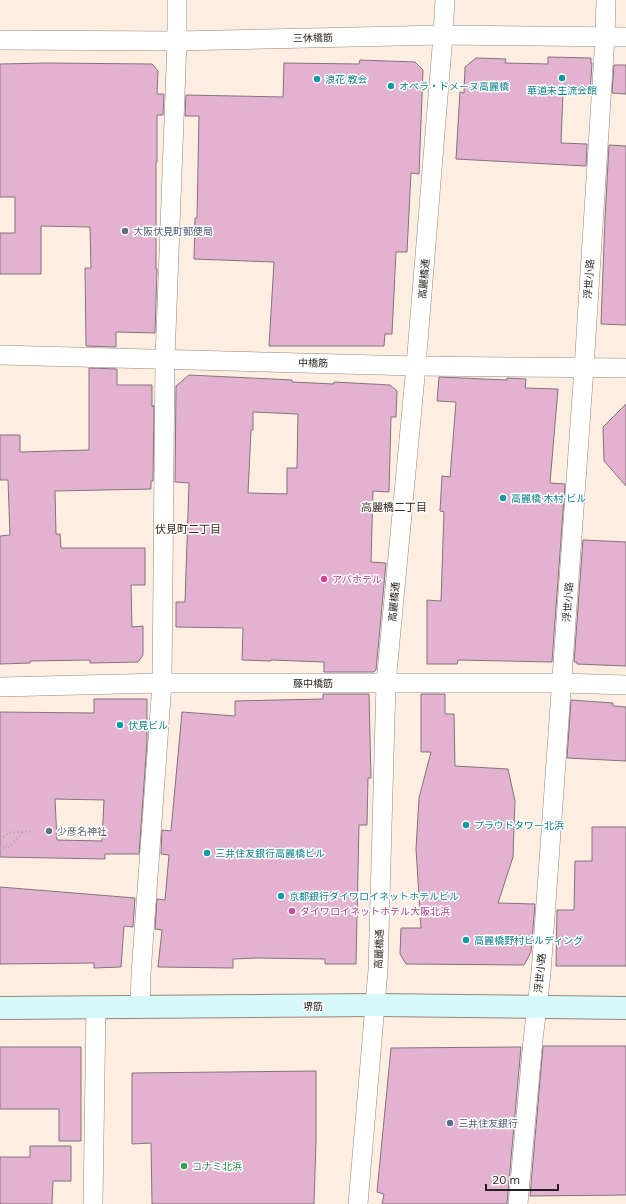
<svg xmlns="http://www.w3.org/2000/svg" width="626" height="1204" viewBox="0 0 626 1204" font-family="Mulish,'Noto Sans JP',sans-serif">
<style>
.building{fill:#e3b2d1;stroke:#82737c;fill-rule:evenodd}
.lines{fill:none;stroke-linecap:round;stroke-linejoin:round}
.street-casing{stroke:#94867b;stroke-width:20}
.secondary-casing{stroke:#94867b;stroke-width:24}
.path{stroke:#b3a79d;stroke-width:2.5;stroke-dasharray:1 3;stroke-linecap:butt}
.street{stroke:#fff;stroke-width:19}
.secondary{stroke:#d7f9fc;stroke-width:22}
.culture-dot{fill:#0f9aa8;stroke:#fff;stroke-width:1.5}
.service-dot{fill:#5c6f8a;stroke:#fff;stroke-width:1.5}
.hotel-dot{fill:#d1479c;stroke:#fff;stroke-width:1.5}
.worship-dot{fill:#6b7280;stroke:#fff;stroke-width:1.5}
.leisure-dot{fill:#2e9e5b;stroke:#fff;stroke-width:1.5}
.labels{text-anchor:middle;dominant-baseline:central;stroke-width:3;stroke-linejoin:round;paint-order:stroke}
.street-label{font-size:10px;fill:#241f1a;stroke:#fff}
.culture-label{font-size:10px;fill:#0d838f;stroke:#fff;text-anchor:start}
.service-label{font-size:10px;fill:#4e5e75;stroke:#fff;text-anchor:start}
.hotel-label{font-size:10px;fill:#b23c85;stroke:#fff;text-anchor:start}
.worship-label{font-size:10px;fill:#5b616d;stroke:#fff;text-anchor:start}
.leisure-label{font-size:10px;fill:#27864d;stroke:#fff;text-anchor:start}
.neighbourhood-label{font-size:11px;fill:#392d23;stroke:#fff}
</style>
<rect width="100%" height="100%" fill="#feeee1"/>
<!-- building -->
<g class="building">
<path d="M548,57L591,58V63H592L590,93H563L561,143L587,144L586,166L456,159L460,92L464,93L465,67L476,58L506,59L505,63L548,64Z"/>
<path d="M360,60L415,62L423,70L419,174L411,173L407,252H396L392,334H385L384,346H269L274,262L194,259L195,218H197L199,116H185L186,95L283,97L284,63L359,64Z"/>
<path d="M47,63L152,64L158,71L157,94H164L163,115H157V162H156V269H157L155,333L116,332V347L86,346L85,268H91L90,227L41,226V274H0V233H15V197H0V64Z"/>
<path d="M614,65H626V94L612,93Z"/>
<path d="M609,145L626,146V325L601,324L605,218Z"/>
<path d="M89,368L117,369V385H152V407L154,405L153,481H151V489L55,491L56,534H60L61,548H145V585H131L132,627L143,626V655L138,662L90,663V660L30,661V663L0,664V536L10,535L8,480H0V435H20V452L89,450Z"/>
<path d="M189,375L292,380V382L334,384V382L390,385L397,391L396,417H391L389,492L373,491L371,562L386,563L376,670L374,672H324V662L271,660V661L242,660L243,628L176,627V602H185L189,483L175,482L176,386ZM253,412L298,414L297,468H287V494L248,493L251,430H253Z"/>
<path d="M439,377L507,380V378L526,379L525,388L558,389L550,483L565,484L552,662L458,660L457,664H427V600L441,601L444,512L440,511L442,476L450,477L456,402L437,401Z"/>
<path d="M626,404V486L604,461L603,427Z"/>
<path d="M583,540L626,542V666L577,664V662H574Z"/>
<path d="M323,694H369L371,778H368L367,825H359L356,964H325V959L257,958L233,959V968L158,967L162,930L155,929L157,899L165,900L169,855L161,854L162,830L171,831L182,712L235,716V701L323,699Z"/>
<path d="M421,694H445V714H454L455,766L508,769L515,801L513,857L498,903L535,904L531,952L524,965L406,964L400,954L401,928H421L416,849L419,798L431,752H421Z"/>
<path d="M94,699H147V742L139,854H105V859L0,857V712L94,713ZM55,799L104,800L102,841L57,840Z"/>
<path d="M571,700L613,703V706L626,707V761L567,758Z"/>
<path d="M592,827H626V966H556L557,910H574L575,861H592Z"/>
<path d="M0,887L135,898L133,927L124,926L121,967L94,968V963L0,964Z"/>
<path d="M543,1046H626V1195L530,1196Z"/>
<path d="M0,1047H81V1141H59V1109H0Z"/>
<path d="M518,1047H521L507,1204H382L384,1194L377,1192L391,1048Z"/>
<path d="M316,1071V1142L314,1204H152L151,1143L132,1144V1073Z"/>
<path d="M30,1146H71V1181H53L52,1204H0V1157H30Z"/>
</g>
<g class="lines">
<!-- street casing -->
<g class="street-casing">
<g id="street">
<path d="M0,40L177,41L443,35L626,37"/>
<path d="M0,355L416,366L626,368"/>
<path d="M0,687L162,683H562L626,685"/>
<path d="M140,1007L141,974L162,683L165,359L177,41V0"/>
<path d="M93,1204L96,1007"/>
<path d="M358,1204L378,970L386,683L416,366L443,35L445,0"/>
<path d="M518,1204L533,1040L541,973L584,368L605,37L606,0"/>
</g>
</g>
<!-- secondary casing -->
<g class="secondary-casing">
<path id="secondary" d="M0,1008L376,1005L626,1008"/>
</g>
<!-- path -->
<g class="path">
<path d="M3,837L8,833L32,831"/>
<path d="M0,849L10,846L23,832"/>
</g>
<!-- street -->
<use href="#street" class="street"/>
<!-- secondary -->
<use href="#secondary" class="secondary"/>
</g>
<!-- markers -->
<g class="culture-dot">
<circle cx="562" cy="78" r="4"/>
<circle cx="317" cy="79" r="4"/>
<circle cx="391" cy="86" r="4"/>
<circle cx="503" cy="498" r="4"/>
<circle cx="120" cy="725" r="4"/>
<circle cx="466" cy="825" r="4"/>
<circle cx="207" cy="853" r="4"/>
<circle cx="281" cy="896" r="4"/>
<circle cx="466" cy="940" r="4"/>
</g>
<g class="service-dot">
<circle cx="125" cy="231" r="4"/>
<circle cx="450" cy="1123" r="4"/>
</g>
<g class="hotel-dot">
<circle cx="324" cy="579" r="4"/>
<circle cx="292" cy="911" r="4"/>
</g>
<circle class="worship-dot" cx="49" cy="831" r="4"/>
<circle class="leisure-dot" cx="184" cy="1166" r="4"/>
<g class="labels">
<!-- street labels -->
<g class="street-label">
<text transform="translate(313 38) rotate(-1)">三休橋筋</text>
<text transform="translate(424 279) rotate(-85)">高麗橋通</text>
<text transform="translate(589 279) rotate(-86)">浮世小路</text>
<text transform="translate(313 363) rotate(1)">中橋筋</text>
<text transform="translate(394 602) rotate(-85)">高麗橋通</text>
<text transform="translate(568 602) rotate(-86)">浮世小路</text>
<text x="313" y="683">藤中橋筋</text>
<text transform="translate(379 949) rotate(-88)">高麗橋通</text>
<text transform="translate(540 973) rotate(-84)">浮世小路</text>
<text x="313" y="1006">堺筋</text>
</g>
<!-- culture labels -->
<g class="culture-label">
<text x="325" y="79">浪花 教会</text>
<text x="399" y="86">オペラ・ドメーヌ高麗橋</text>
<text x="562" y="90" text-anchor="middle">華道未生流会館</text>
<text x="511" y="498">高麗橋 木村 ビル</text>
<text x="128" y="725">伏見ビル</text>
<text x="474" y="825">プラウドタワー北浜</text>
<text x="215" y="853">三井住友銀行高麗橋ビル</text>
<text x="289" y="896">京都銀行ダイワロイネットホテルビル</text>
<text x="474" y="940">高麗橋野村ビルディング</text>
</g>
<!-- service labels -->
<g class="service-label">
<text x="133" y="231">大阪伏見町郵便局</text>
<text x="458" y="1123">三井住友銀行</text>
</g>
<!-- hotel labels -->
<g class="hotel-label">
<text x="332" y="579">アパホテル</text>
<text x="300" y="911">ダイワロイネットホテル大阪北浜</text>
</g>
<!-- worship labels -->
<g class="worship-label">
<text x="57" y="831">少彦名神社</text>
</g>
<!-- leisure labels -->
<g class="leisure-label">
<text x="192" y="1166">コナミ北浜</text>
</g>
<!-- neighbourhood labels -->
<g class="neighbourhood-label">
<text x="394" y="507">高麗橋二丁目</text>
<text x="188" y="529">伏見町二丁目</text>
</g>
</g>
<!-- scale -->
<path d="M486 1184v6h72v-6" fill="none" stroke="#241f1a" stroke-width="2"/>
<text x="492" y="1184" font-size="12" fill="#241f1a" stroke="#ffffff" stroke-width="3" paint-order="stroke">20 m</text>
</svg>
